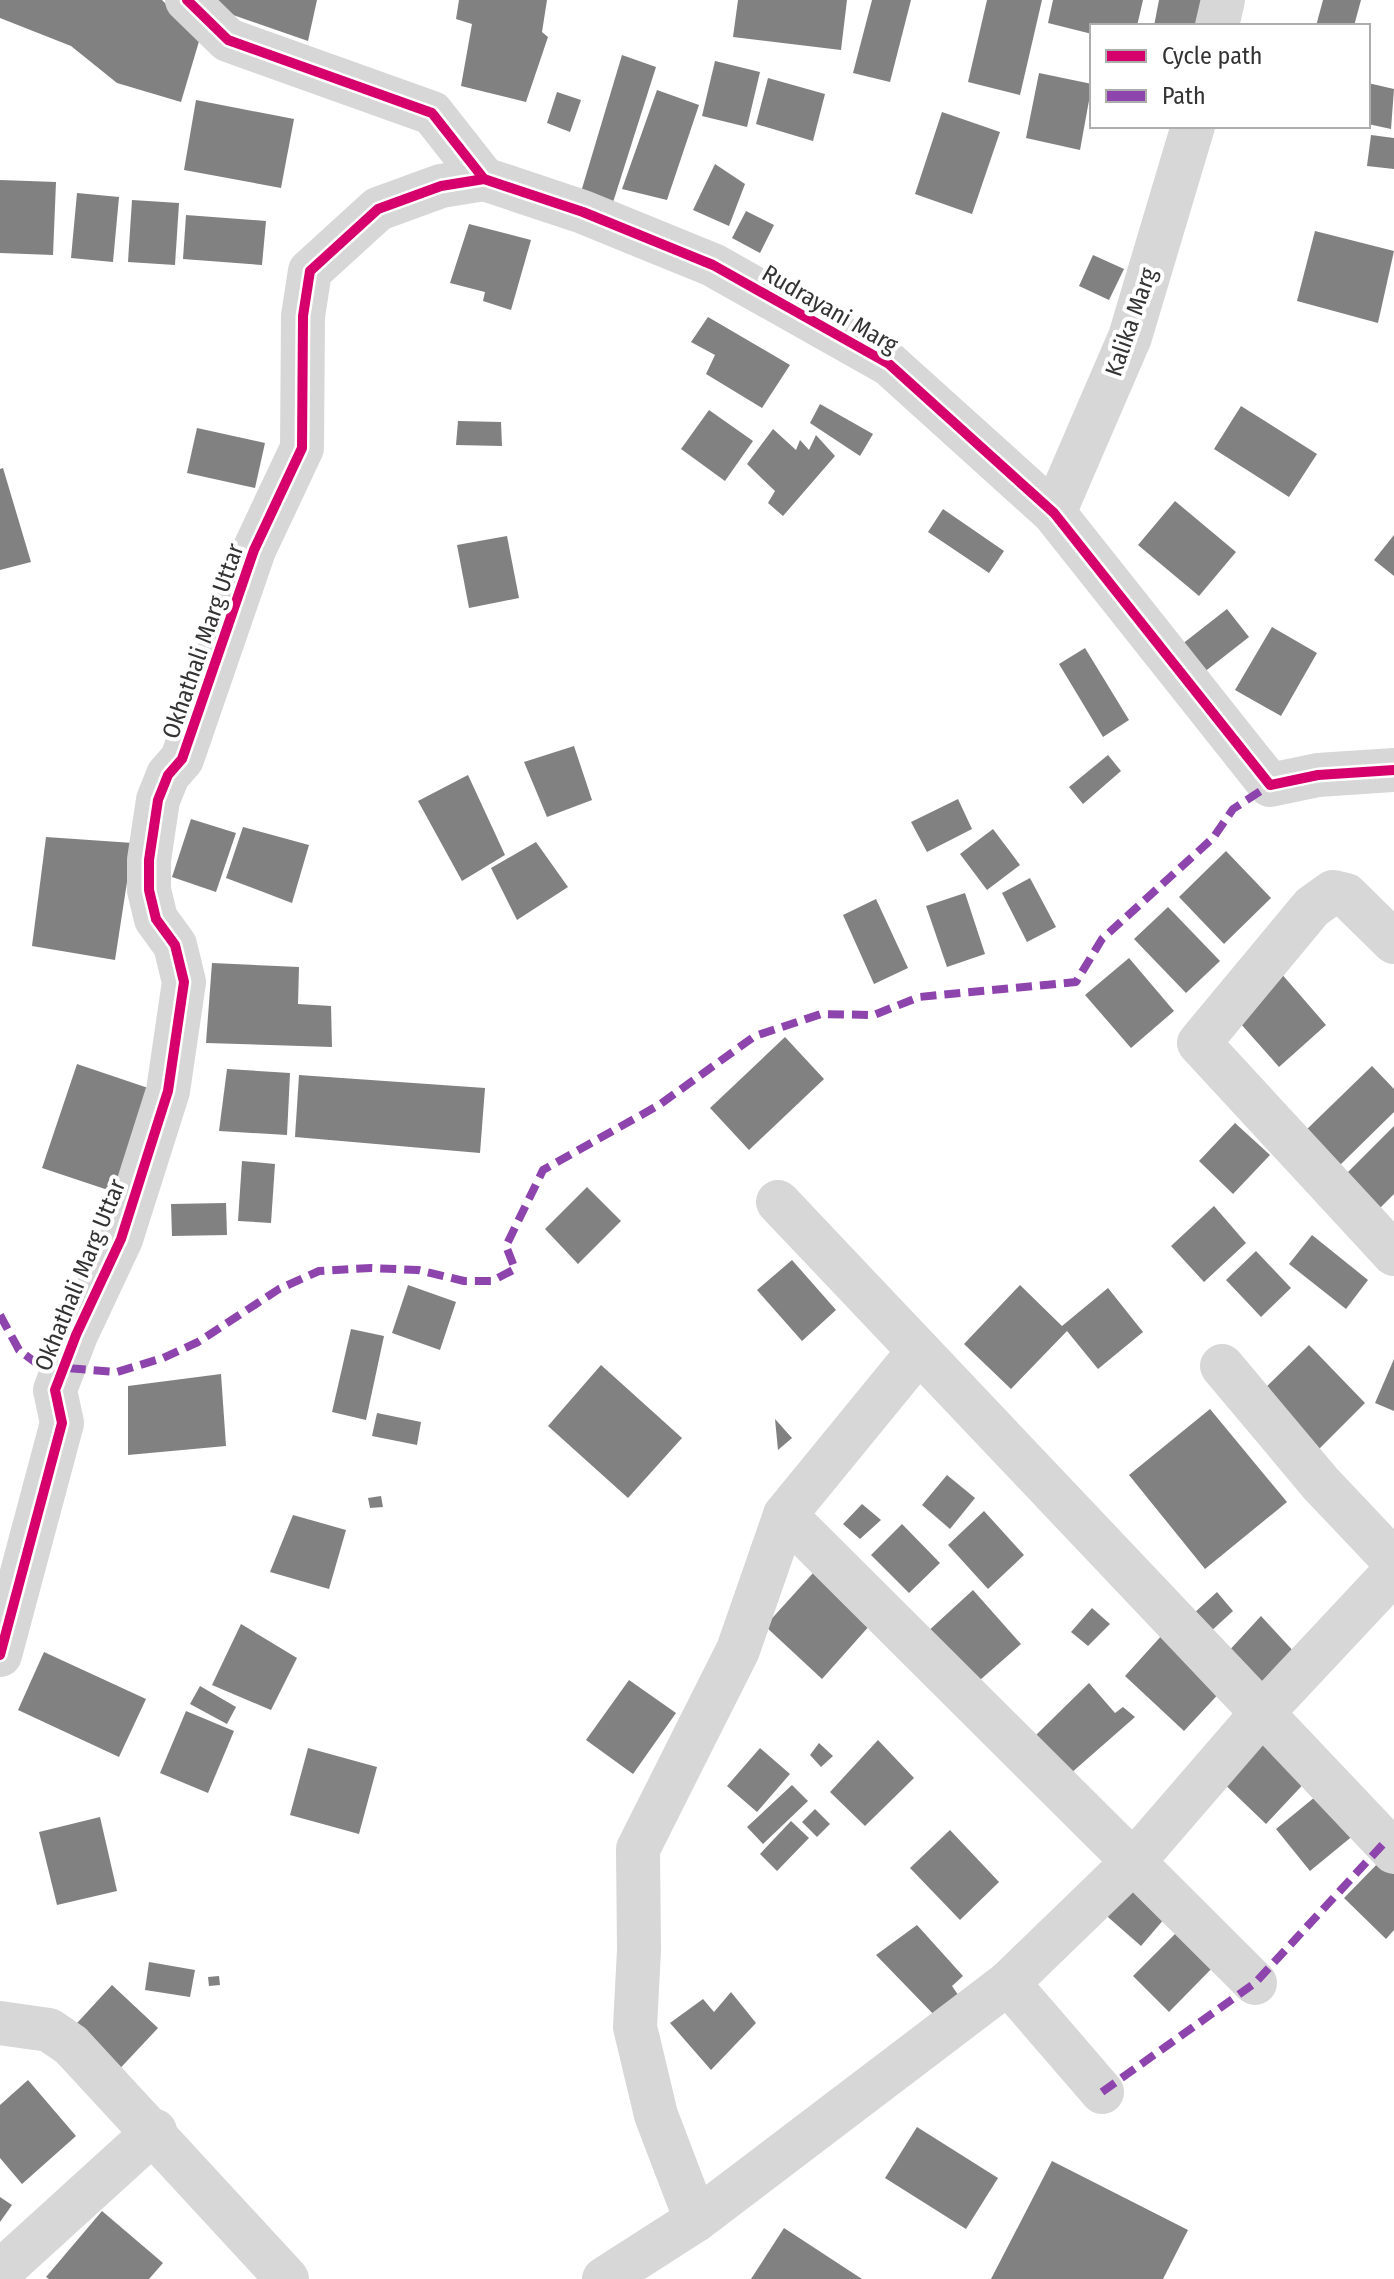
<svg xmlns="http://www.w3.org/2000/svg" width="1394" height="2279" viewBox="0 0 1394 2279" font-family="'Fira Sans Condensed',sans-serif">
<style>
.building{fill:#818181}
.lines{fill:none;stroke-linecap:round;stroke-linejoin:round}
.minor{stroke:#d7d7d7;stroke-width:44}
.quiet{stroke:#8e44ad;stroke-width:8;stroke-dasharray:16 8;stroke-linecap:butt}
.cycleway-casing{stroke:#fff;stroke-width:15}
.cycleway{stroke:#d6006c;stroke-width:10}
.labels{text-anchor:middle;dominant-baseline:central;stroke-width:8;stroke-linejoin:round;paint-order:stroke}
.street-label{font-size:24px;fill:#333;stroke:#fff}
</style>
<rect width="100%" height="100%" fill="#fff"/>
<!-- building -->
<g class="building">
<path d="M0,0H162L200,38L181,102L117,83L71,46L0,18Z"/>
<path d="M205,0H317L308,41L213,8Z"/>
<path d="M459,0H547L542,32L548,37L526,102L461,86L472,24L456,19Z"/>
<path d="M738,0H847L841,50L733,37Z"/>
<path d="M872,0H911L890,82L853,73Z"/>
<path d="M987,0H1042L1020,95L968,82Z"/>
<path d="M1053,0H1143L1137,26H1092V34L1048,23Z"/>
<path d="M1159,0H1212L1207,26H1154Z"/>
<path d="M1323,0H1361L1354,26H1316Z"/>
<path d="M622,55L656,67L609,215L578,202Z"/>
<path d="M715,61L760,72L747,127L702,116Z"/>
<path d="M1039,73L1092,84L1080,150L1026,138Z"/>
<path d="M768,78L825,94L813,141L756,124Z"/>
<path d="M1368,83L1394,89L1391,129L1368,124Z"/>
<path d="M657,90L699,105L667,200L622,189Z"/>
<path d="M557,92L581,100L570,132L547,123Z"/>
<path d="M196,100L294,119L281,188L184,170Z"/>
<path d="M942,112L1000,132L972,214L915,194Z"/>
<path d="M1371,135L1394,138V169L1367,166Z"/>
<path d="M715,164L745,184L729,226L693,210Z"/>
<path d="M0,180L56,182L53,255L0,253Z"/>
<path d="M77,193L119,197L113,262L71,258Z"/>
<path d="M132,200L179,203L175,265L128,262Z"/>
<path d="M746,211L774,225L760,253L732,238Z"/>
<path d="M186,215L266,221L262,265L183,259Z"/>
<path d="M469,224L531,240L511,310L483,301L485,292L450,283Z"/>
<path d="M1315,231L1394,251L1378,323L1297,301Z"/>
<path d="M1093,255L1124,269L1109,300L1079,286Z"/>
<path d="M708,317L790,365L762,408L706,374L715,355L691,342Z"/>
<path d="M820,404L873,434L860,456L810,423Z"/>
<path d="M1241,406L1317,454L1289,497L1214,449Z"/>
<path d="M709,410L753,441L725,481L681,449Z"/>
<path d="M458,421L501,422L502,446L456,445Z"/>
<path d="M197,428L265,443L255,488L187,473Z"/>
<path d="M773,429L796,450L800,440L809,450L816,435L835,456L783,516L768,503L775,491L747,464Z"/>
<path d="M3,468L31,562L0,570V469Z"/>
<path d="M1175,501L1236,552L1199,596L1138,545Z"/>
<path d="M943,509L1004,551L989,573L928,532Z"/>
<path d="M1394,535V576L1374,560Z"/>
<path d="M507,536L519,598L469,608L457,545Z"/>
<path d="M1227,609L1249,637L1203,673L1181,645Z"/>
<path d="M1272,627L1317,653L1281,716L1235,690Z"/>
<path d="M1085,648L1129,720L1103,737L1059,664Z"/>
<path d="M574,746L592,800L547,817L524,762Z"/>
<path d="M1108,755L1121,771L1083,804L1069,787Z"/>
<path d="M468,775L505,855L462,881L418,801Z"/>
<path d="M958,799L972,829L927,852L911,822Z"/>
<path d="M191,819L236,833L216,892L172,877Z"/>
<path d="M243,827L309,845L292,903L226,878Z"/>
<path d="M993,829L1020,865L987,890L960,854Z"/>
<path d="M46,837L133,843L115,960L32,946Z"/>
<path d="M536,842L568,887L517,920L491,868Z"/>
<path d="M1226,851L1271,898L1224,944L1179,897Z"/>
<path d="M1030,878L1056,927L1027,942L1002,893Z"/>
<path d="M965,893L985,954L947,967L926,906Z"/>
<path d="M876,899L908,968L874,984L843,915Z"/>
<path d="M1168,907L1220,961L1186,993L1134,939Z"/>
<path d="M1129,958L1174,1011L1131,1048L1085,995Z"/>
<path d="M212,963L299,967L298,1004L331,1006L332,1047L206,1043Z"/>
<path d="M1280,972L1326,1025L1279,1067L1232,1014Z"/>
<path d="M785,1037L824,1079L749,1150L710,1108Z"/>
<path d="M77,1064L160,1092L126,1196L42,1168Z"/>
<path d="M1372,1066L1394,1089V1112L1337,1168L1303,1133Z"/>
<path d="M227,1069L290,1073L287,1135L219,1131Z"/>
<path d="M299,1075L485,1088L480,1153L295,1137Z"/>
<path d="M1235,1123L1270,1155L1233,1194L1199,1161Z"/>
<path d="M1394,1126V1194L1378,1210L1345,1175Z"/>
<path d="M242,1161L275,1164L271,1223L238,1221Z"/>
<path d="M587,1187L621,1221L578,1264L545,1229Z"/>
<path d="M226,1203L227,1235L172,1236L171,1204Z"/>
<path d="M1214,1206L1246,1243L1204,1282L1171,1246Z"/>
<path d="M1312,1235L1368,1280L1346,1309L1289,1264Z"/>
<path d="M1256,1251L1291,1288L1261,1317L1226,1280Z"/>
<path d="M792,1260L836,1310L802,1341L757,1290Z"/>
<path d="M408,1285L456,1302L440,1350L392,1333Z"/>
<path d="M1020,1285L1062,1326L1108,1288L1143,1332L1098,1369L1067,1331L1011,1389L964,1344Z"/>
<path d="M351,1329L384,1336L366,1420L332,1412Z"/>
<path d="M1309,1345L1365,1403L1318,1450L1261,1392Z"/>
<path d="M1394,1359V1411L1375,1403Z"/>
<path d="M601,1365L682,1438L628,1498L548,1426Z"/>
<path d="M221,1374L226,1446L128,1455V1386Z"/>
<path d="M1210,1409L1287,1502L1205,1569L1129,1475Z"/>
<path d="M377,1413L421,1422L417,1445L372,1436Z"/>
<path d="M775,1419L792,1438L778,1450Z"/>
<path d="M947,1475L975,1498L950,1529L922,1505Z"/>
<path d="M381,1496L383,1507L370,1508L368,1498Z"/>
<path d="M862,1504L881,1520L860,1539L843,1524Z"/>
<path d="M984,1511L1024,1555L988,1589L948,1545Z"/>
<path d="M293,1515L346,1530L329,1589L270,1572Z"/>
<path d="M902,1524L940,1563L909,1593L871,1555Z"/>
<path d="M814,1572L871,1624L822,1679L765,1626Z"/>
<path d="M973,1590L1021,1644L972,1687L925,1634Z"/>
<path d="M1217,1592L1233,1611L1209,1633L1192,1615Z"/>
<path d="M1092,1608L1110,1624L1088,1646L1071,1632Z"/>
<path d="M1261,1616L1297,1655L1261,1694L1226,1654Z"/>
<path d="M241,1624L297,1658L271,1710L212,1685Z"/>
<path d="M1164,1633L1224,1688L1184,1731L1125,1676Z"/>
<path d="M44,1652L146,1699L119,1757L18,1710Z"/>
<path d="M629,1680L676,1713L633,1774L586,1740Z"/>
<path d="M1089,1683L1115,1713L1123,1707L1135,1717L1070,1774L1036,1735Z"/>
<path d="M200,1686L236,1707L227,1724L190,1704Z"/>
<path d="M186,1711L234,1731L208,1793L160,1773Z"/>
<path d="M1262,1728L1311,1776L1266,1824L1216,1776Z"/>
<path d="M878,1740L914,1778L865,1826L830,1792Z"/>
<path d="M819,1743L833,1756L821,1767L810,1755Z"/>
<path d="M308,1748L377,1767L359,1834L290,1815Z"/>
<path d="M760,1748L790,1774L757,1812L727,1786Z"/>
<path d="M792,1785L808,1801L763,1844L747,1827Z"/>
<path d="M1321,1792L1355,1834L1310,1871L1276,1829Z"/>
<path d="M815,1809L830,1824L817,1837L802,1822Z"/>
<path d="M100,1817L117,1891L57,1905L39,1832Z"/>
<path d="M791,1821L809,1838L777,1871L760,1854Z"/>
<path d="M950,1830L999,1882L960,1920L910,1868Z"/>
<path d="M1387,1854L1394,1861V1930L1386,1939L1344,1898Z"/>
<path d="M1131,1877L1171,1911L1141,1946L1101,1911Z"/>
<path d="M917,1925L963,1976L952,1986L961,1999L939,2020L876,1955Z"/>
<path d="M1184,1925L1219,1961L1169,2012L1133,1976Z"/>
<path d="M149,1962L195,1970L190,1997L145,1990Z"/>
<path d="M219,1976L220,1985L209,1986L208,1977Z"/>
<path d="M112,1985L158,2028L112,2077L67,2034Z"/>
<path d="M731,1992L756,2023L711,2070L670,2023L703,1999L714,2012Z"/>
<path d="M28,2080L76,2136L22,2184L0,2158V2105Z"/>
<path d="M917,2127L998,2178L966,2229L885,2178Z"/>
<path d="M1052,2161L1188,2230L1163,2279H991Z"/>
<path d="M0,2197L12,2205L0,2222Z"/>
<path d="M102,2211L163,2263L149,2279H49L46,2277Z"/>
<path d="M784,2228L862,2279H751Z"/>
</g>
<g class="lines">
<!-- minor -->
<g class="minor">
<path d="M187,0L228,40L432,113L484,179L583,212L713,265L889,364L1054,513L1270,785L1318,775L1394,770"/>
<path d="M1217,26L1223,0"/>
<path d="M1054,513L1130,337L1193,126"/>
<path d="M1394,942L1346,895L1333,892L1312,907L1199,1043L1394,1254"/>
<path d="M778,1202L1394,1852"/>
<path d="M1222,1366L1321,1484L1394,1561"/>
<path d="M785,1515L1255,1983"/>
<path d="M0,1655L62,1423L55,1390L76,1335L121,1239L168,1091L184,982L175,945L156,919L149,890V860L158,800L168,775L182,759L254,550L302,448L303,316L310,271L378,209L441,186L484,179"/>
<path d="M1008,1983L1102,2092"/>
<path d="M0,2023L49,2030L71,2045L287,2279"/>
<path d="M696,2220L656,2115L635,2027L639,1950L638,1849L738,1650L785,1515L919,1351"/>
<path d="M0,2272L155,2131"/>
<path d="M604,2279L696,2220L1008,1983L1134,1861L1262,1713L1394,1572"/>
</g>
<!-- quiet -->
<g class="quiet">
<path d="M0,1315L19,1350L40,1366L117,1372L163,1358L198,1342L279,1289L319,1271L371,1268L418,1270L464,1281H492L515,1269L506,1246L543,1170L659,1105L755,1036L821,1014L874,1015L919,997L1076,982L1102,939L1213,838L1233,809L1270,785"/>
<path d="M1102,2092L1255,1983L1385,1842"/>
</g>
<!-- cycleway casing -->
<g class="cycleway-casing">
<g id="cycleway">
<path d="M187,0L228,40L432,113L484,179L583,212L713,265L889,364L1054,513L1270,785L1318,775L1394,770"/>
<path d="M0,1655L62,1423L55,1390L76,1335L121,1239L168,1091L184,982L175,945L156,919L149,890V860L158,800L168,775L182,759L254,550L302,448L303,316L310,271L378,209L441,186L484,179"/>
</g>
</g>
<!-- cycleway -->
<use href="#cycleway" class="cycleway"/>
</g>
<g class="labels">
<!-- street labels -->
<g class="street-label">
<text transform="translate(830 309) rotate(30)">Rudrayani Marg</text>
<text transform="translate(1131 322) rotate(-71)">Kalika Marg</text>
<text transform="translate(203 641) rotate(-71)">Okhathali Marg Uttar</text>
<text transform="translate(80 1275) rotate(-68)">Okhathali Marg Uttar</text>
</g>
</g>
<!-- legend -->
<rect x="1090" y="24" width="280" height="104" fill="#ffffff" stroke="#adadad" stroke-width="2"/>
<rect x="1106" y="50" width="40" height="12" fill="#d6006c" stroke="#adadad" stroke-width="2"/>
<text x="1162" y="64" font-size="24" fill="#333333">Cycle path</text>
<rect x="1106" y="90" width="40" height="12" fill="#8e44ad" stroke="#adadad" stroke-width="2"/>
<text x="1162" y="104" font-size="24" fill="#333333">Path</text>
</svg>
